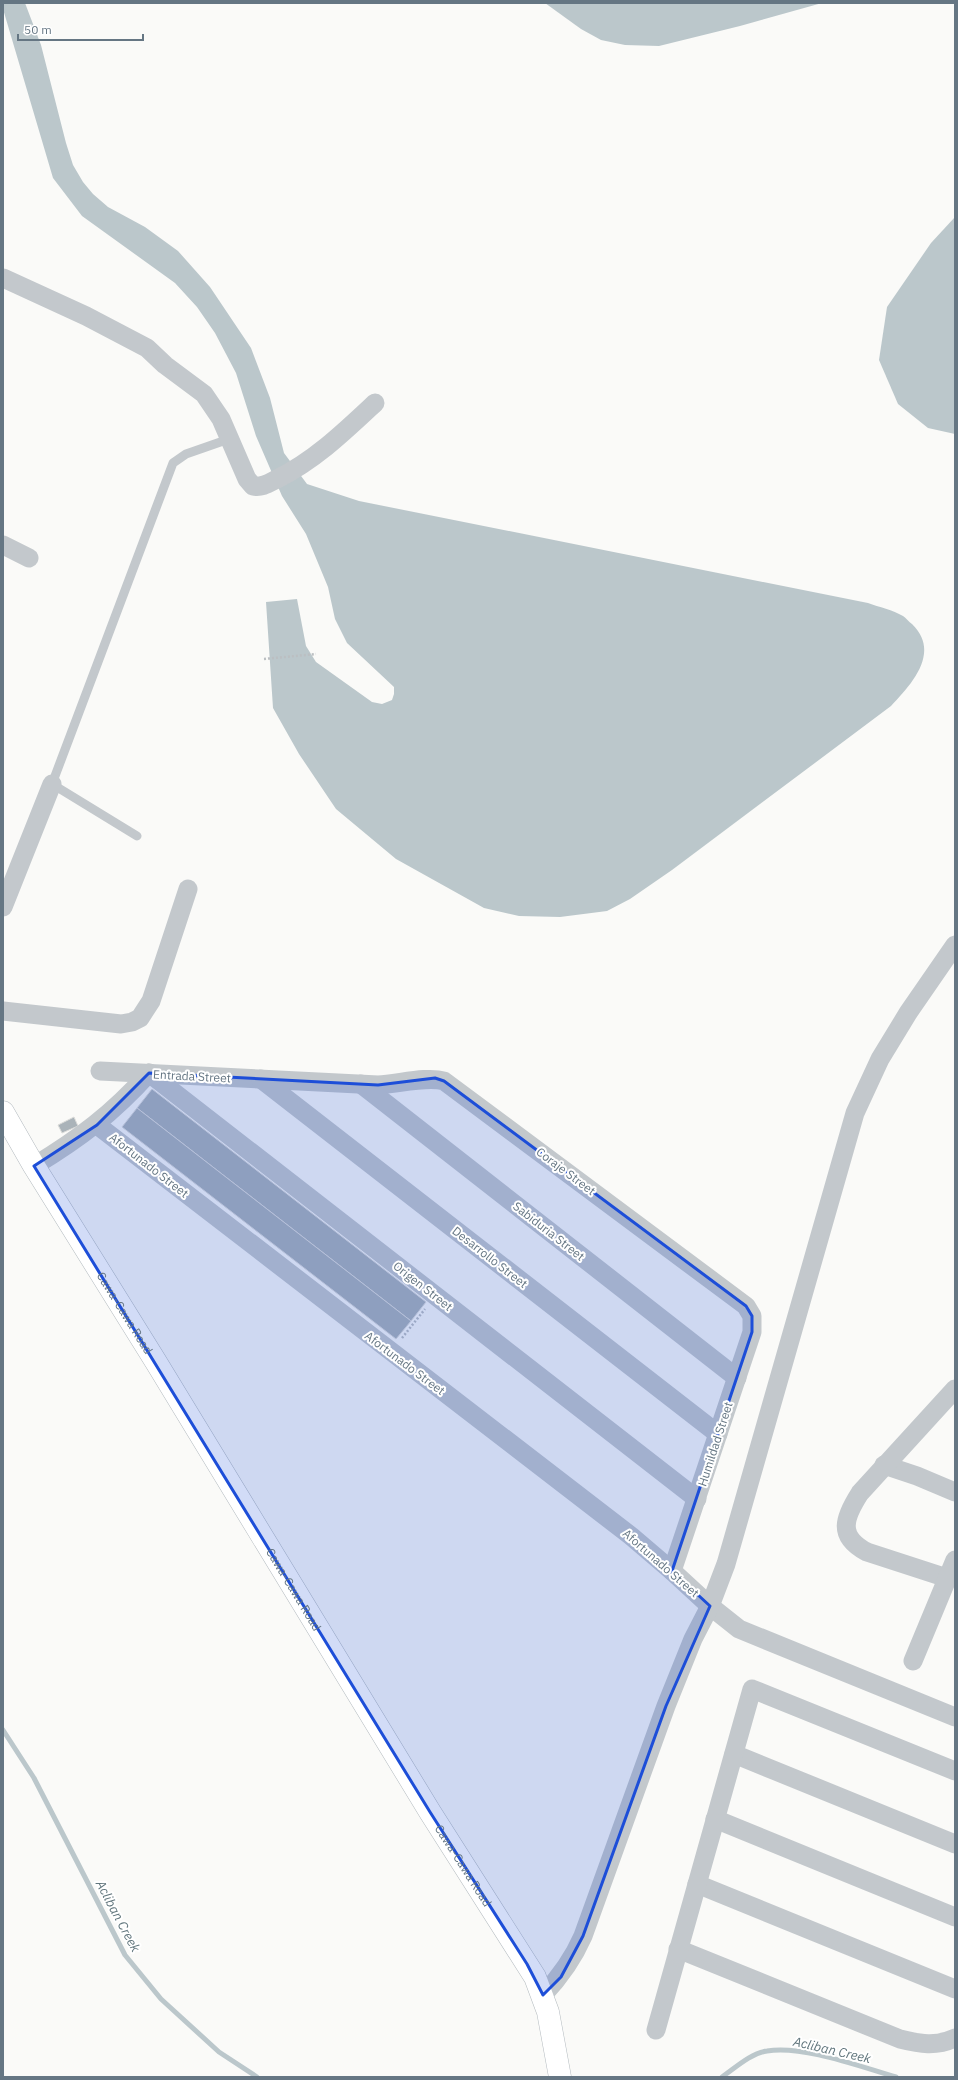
<svg xmlns="http://www.w3.org/2000/svg" width="958" height="2080" viewBox="0 0 958 2080" font-family="'IBM Plex Sans',sans-serif">
<style>
.water{fill:#bbc7cb}
.lines{fill:none;stroke-linecap:round;stroke-linejoin:round}
.stream{stroke:#bbc7cb;stroke-width:5}
.building{fill:#aab3b9;stroke:#dcdcda}
.secondary-casing{stroke:#b3babf;stroke-width:23}
.path{stroke:#bbbfc2;stroke-width:2.5;stroke-dasharray:2 2;stroke-linecap:butt}
.lane{stroke:#c3c8cc;stroke-width:9}
.street{stroke:#c3c8cc;stroke-width:19}
.secondary{stroke:#fff;stroke-width:22}
.marked{fill:#1d4ed8;fill-opacity:0.2;stroke:#1d4ed8;stroke-width:3;stroke-linejoin:round}
.labels{text-anchor:middle;dominant-baseline:central;stroke-width:4;stroke-linejoin:round;paint-order:stroke}
.street-label{font-size:12px;fill:#657683;stroke:#fff}
.water-label{font-size:13px;font-style:italic;fill:#60757c;stroke:#fff}
</style>
<rect width="100%" height="100%" fill="#fafaf8"/>
<!-- water -->
<g class="water">
<path d="M3,3H25L41,45L66,143L73,165L83,182L93,194L108,207L145,227L178,251L210,287L251,348L270,398L284,453L307,484L359,501L868,603C879,607 893,610 903,616C906,618 909,622 912,624C941,652 912,684 891,706L672,870L630,899L607,911L560,917L519,916L484,908L396,859L336,809L299,754L273,708L266,602L297,599L306,646L316,662L372,702L382,704L392,700L394,694V687L347,643L335,619L328,587L306,534L282,496L256,436L236,373L215,333L197,307L175,283L82,216L53,178L3,9Z"/>
<path d="M545,3H822L740,26L659,46L625,45L601,40L581,29Z"/>
<path d="M955,217V434L928,428L898,404L879,360L887,307L931,243Z"/>
</g>
<g class="lines">
<!-- stream -->
<g class="stream">
<path d="M3,1730L34,1778L125,1955L161,1999L219,2052L257,2077"/>
<path d="M722,2077C735,2068 751,2053 767,2051C803,2045 861,2067 896,2077"/>
</g>
</g>
<!-- building -->
<g class="building">
<path d="M152,1089L426,1302L411,1321L137,1108Z"/>
<path d="M137,1108L411,1321L396,1339L122,1127Z"/>
<path d="M74,1117L78,1126L62,1133L58,1125Z"/>
</g>
<g class="lines">
<!-- secondary casing -->
<g class="secondary-casing">
<g id="secondary">
<path id="s1" d="M3,1112L34,1166L156,1362L430,1812L535,1977L548,2012L560,2077"/>
</g>
</g>
<!-- path -->
<g class="path">
<path d="M264,659L316,654"/>
<path d="M402,1338L425,1309"/>
</g>
<!-- lane -->
<path class="lane" d="M137,836L52,784L173,463L186,454L229,439"/>
<!-- street -->
<g class="street">
<path d="M3,278L86,316L147,348L165,365L204,394L221,419L247,479L253,486C262,488 269,483 277,479C315,460 344,432 375,403"/>
<path d="M3,545L29,558"/>
<path d="M3,907L52,784"/>
<path d="M3,1011L121,1024L132,1022L140,1018L151,1001L188,889"/>
<path d="M100,1071L378,1085C398,1084 427,1076 444,1081L746,1306L752,1316V1332L672,1571"/>
<path d="M149,1073L697,1499"/>
<path d="M261,1079L718,1434"/>
<path d="M361,1084L737,1378"/>
<path d="M97,1125L631,1536L672,1571L710,1606L739,1629L955,1717"/>
<path d="M34,1166C80,1138 112,1114 149,1073"/>
<path d="M884,1465L917,1476L955,1492"/>
<path d="M947,1578L867,1552C837,1536 844,1518 860,1493L955,1389"/>
<path d="M913,1661L955,1560"/>
<path d="M734,1754L955,1844"/>
<path d="M715,1819L955,1917"/>
<path d="M697,1884L955,1989"/>
<path d="M678,1949L900,2039C920,2044 936,2047 955,2038"/>
<path d="M543,1995C560,1977 573,1959 583,1936L666,1706L693,1639L710,1606L726,1564L855,1113L880,1059L908,1013L955,945"/>
<path d="M656,2030L752,1689L955,1771"/>
</g>
<!-- secondary -->
<use href="#secondary" class="secondary"/>
</g>
<!-- marked area -->
<path class="marked" d="M149,1073L378,1085L435,1078L444,1081L746,1306L752,1316V1332L672,1571L710,1606L666,1706L583,1936L561,1977L543,1995L527,1964L430,1812L34,1166L97,1125Z"/>
<g class="labels">
<!-- street labels -->
<g class="street-label">
<text transform="translate(192 1076) rotate(3)">Entrada Street</text>
<text transform="translate(149 1165) rotate(38)">Afortunado Street</text>
<text transform="translate(566 1171) rotate(37)">Coraje Street</text>
<text transform="translate(549 1231) rotate(38)">Sabiduria Street</text>
<text transform="translate(490 1257) rotate(38)">Desarrollo Street</text>
<text transform="translate(423 1286) rotate(38)">Origen Street</text>
<text stroke="none"><textPath href="#s1" startOffset="235">Cawa-Cawa Road</textPath></text>
<text transform="translate(405 1363) rotate(37)">Afortunado Street</text>
<text transform="translate(715 1444) rotate(-72)">Humildad Street</text>
<text transform="translate(661 1563) rotate(41)">Afortunado Street</text>
<text stroke="none"><textPath href="#s1" startOffset="559">Cawa-Cawa Road</textPath></text>
<text stroke="none"><textPath href="#s1" startOffset="883">Cawa-Cawa Road</textPath></text>
</g>
<!-- water labels -->
<g class="water-label">
<text transform="translate(118 1916) rotate(62)">Acliban Creek</text>
<text transform="translate(832 2050) rotate(13)">Acliban Creek</text>
</g>
</g>
<!-- border -->
<rect width="958" height="2080" fill="none" stroke="#657683" stroke-width="8"/>
<!-- scale -->
<path d="M18 34v6h125v-6" fill="none" stroke="#657683" stroke-width="2"/>
<text x="24" y="34" font-size="12" fill="#657683" stroke="#ffffff" stroke-width="3" paint-order="stroke">50 m</text>
</svg>
